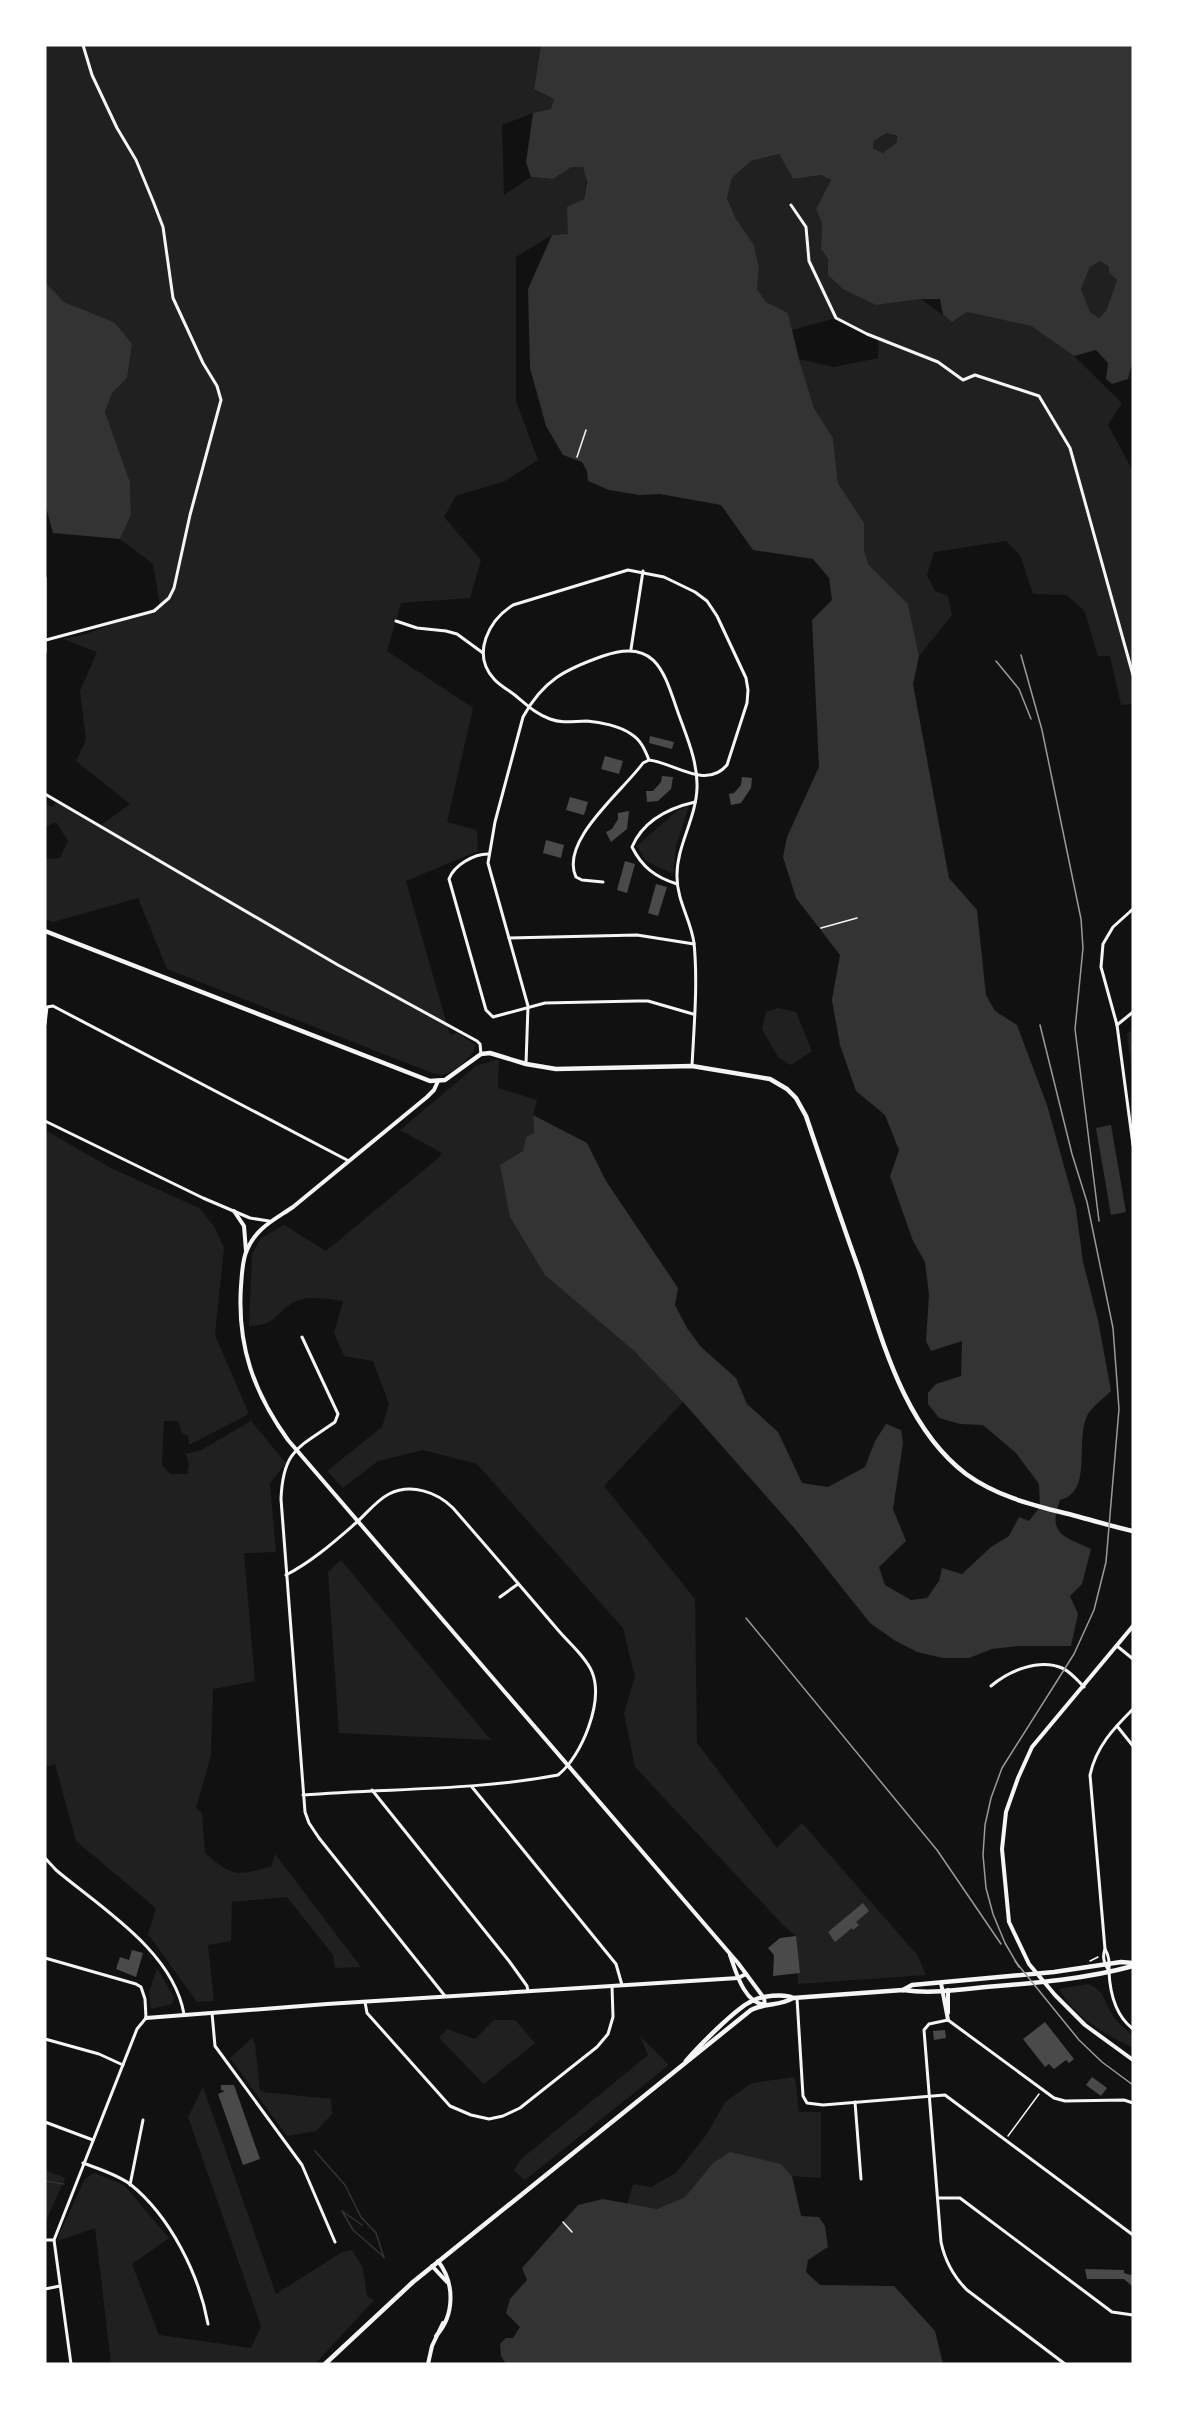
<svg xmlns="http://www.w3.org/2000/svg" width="1178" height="2409" viewBox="0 0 1178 2409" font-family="'Open Sans',sans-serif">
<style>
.green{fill:#202020}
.water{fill:#333;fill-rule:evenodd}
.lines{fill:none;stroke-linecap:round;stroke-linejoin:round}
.stream{stroke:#333;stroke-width:1.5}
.building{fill:#4a4a4a}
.path{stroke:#f5f5f5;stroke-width:1.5}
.minor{stroke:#f5f5f5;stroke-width:3}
.tertiary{stroke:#f5f5f5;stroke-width:4}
.secondary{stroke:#f5f5f5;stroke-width:4.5}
.rail{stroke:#9a9a9a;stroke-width:1.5}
</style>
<rect width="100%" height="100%" fill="#111"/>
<!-- green -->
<g class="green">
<path d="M45,45H541L534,89L554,99L551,109L533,113L502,125L504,195L531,177L553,179L572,167H584C590,195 579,210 568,234L552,235L516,257V401L538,460L505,481L456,496L444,517L481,560L470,598L401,603L387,651L473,708L447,822L477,830L478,851L406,881L450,1035L457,1033L476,1045C474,1056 453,1074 442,1075C441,1075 433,1073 432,1073L167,969L138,898L53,922L45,919V859L60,858L68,841L56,822L45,827V803L53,807L56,802L100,826L130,804L76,761L86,740L80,691L97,652L63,639L86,634L160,606L153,564L120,539L131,515L130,482L105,412L112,393L127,378L114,322L64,302L45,282Z"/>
<path d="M888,133L897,137V142L883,153L873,148L874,141Z"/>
<path d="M779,154L793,179L821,175L831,180L816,209L822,224L821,249L828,259V275L876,305L921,299L952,322L967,312L1031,326L1074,356L1122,403L1108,425L1133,471V704L1121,705L1110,656H1098L1084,610L1066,595L1033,594L1020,555L1006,541L934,552L927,575L935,591L948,596L952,615L919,656L908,604L869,565L864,551V524L838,483L833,438L814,408L799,359L834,367L878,358L879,339L836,318L792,330L788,313L766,302L757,289L759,268L754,245L736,219L727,198L732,178L751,161Z"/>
<path d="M1100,261L1109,267V273L1117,280L1106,311L1099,318L1090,313L1081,289L1090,267Z"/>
<path d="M689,806L676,846L673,874L646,861L637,846L678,810Z"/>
<path d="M778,1008L796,1012L812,1051L791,1065L778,1057L762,1029L766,1012Z"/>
<path d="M1133,1029V1079L1127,1034Z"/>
<path d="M499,1059L498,1088L537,1100L533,1115L534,1133L526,1137L523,1151L633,1350L683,1402L604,1486L695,1599L697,1743L777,1848L802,1823L918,1956L926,1975L798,1984L796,1936L783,1925L635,1767L624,1713L635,1677L623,1628L477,1464L423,1450L378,1461L343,1488L327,1471L382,1427L389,1404L373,1361L344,1356L334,1333L343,1301C329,1299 313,1296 299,1300C278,1307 279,1326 249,1326L252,1254L261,1238L284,1225L326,1251L437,1159L442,1153L400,1130L476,1066Z"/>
<path d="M45,1130L111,1168L199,1208L214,1226L224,1248L215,1335L249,1414L189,1445L188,1436L182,1433L178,1421H164L162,1465L170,1474H187L189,1465L186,1454L201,1450L251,1421L286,1463L270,1483L276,1552L244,1553L255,1681L213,1689L211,1755L196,1808L202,1813L205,1853C234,1878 236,1875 271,1867L275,1854L361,1967L335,1968L333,1955L287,1897L232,1902L231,1941L208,1945L214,2001L197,2002L148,1934L156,1908L76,1841L55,1764L45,1767Z"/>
<path d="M341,1560L491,1740L339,1733L328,1572Z"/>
<path d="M157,1968L174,1997L172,2004L151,2009L149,1992Z"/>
<path d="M1088,1984C1106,1991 1103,2001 1112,2014C1116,2022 1126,2029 1133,2036V2048C1103,2033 1076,2018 1059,1989Z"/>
<path d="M494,2020H515L535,2043L484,2084L439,2038L447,2029L475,2039Z"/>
<path d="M640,2036L669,2065L525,2180L514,2171L520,2160L648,2055Z"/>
<path d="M252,2038L255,2044L260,2090L264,2092L331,2099L332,2114L316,2131L287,2136L230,2058Z"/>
<path d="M795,2077L799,2112H821V2178L792,2176L781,2164L713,2163L685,2197L657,2209L627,2205L633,2184L651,2187L676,2173L707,2134L725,2102L752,2083Z"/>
<path d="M203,2087L276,2294L342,2252L352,2250L363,2268L367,2296L374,2300L315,2364H111L95,2228L58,2241L60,2232L85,2179L94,2173L124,2185L169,2238L132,2264L159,2335L251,2348L261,2326L188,2117Z"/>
<path d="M45,2170L65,2178L45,2223Z"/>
</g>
<!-- water -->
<g class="water">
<path d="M541,45H1133V359L1128,379L1112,384L1106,379L1108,363L1096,350L1074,356L1031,326L967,312L952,322L943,315L940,299H921L876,305L843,289L828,275V259L821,249L822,224L816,209L831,180L821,175L793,179L779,154L751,161L732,178L727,198L736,219L754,245L759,268L757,289L766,302L788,313L799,359L814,408L833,438L838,483L864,523V551L869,565L908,604L919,656L913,684L949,878L977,910L986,995L995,1011L1017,1025L1047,1105L1076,1209L1083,1262L1098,1320L1111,1391C1104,1398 1093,1406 1088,1414C1074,1440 1094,1492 1060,1500C1047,1535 1064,1536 1091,1549L1082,1584L1070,1596L1078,1614L1071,1646H1019L992,1649L969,1658H943L917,1652L894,1640L870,1623L796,1530L683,1402L633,1350L545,1275L510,1217L500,1165L523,1151L526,1137L534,1133L533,1115L587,1143L606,1181L678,1288L675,1305L687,1328L701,1347L736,1378L747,1404L778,1432L802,1483L828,1487L865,1467L875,1441L886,1424L901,1430L903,1443L893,1509L906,1541L879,1567L885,1585L911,1600L927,1598L939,1581L942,1568L962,1574L991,1547L1009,1536L1019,1517L1029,1521L1040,1507L1039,1484L1016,1453L983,1425L960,1424L939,1418L928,1404V1393L936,1384L961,1376L962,1341L931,1351L926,1341L929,1295L925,1262L913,1241L890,1176L899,1150L885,1115L856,1091L840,1045L832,1000L840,955L796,898L783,857L787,837L819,767L812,620L832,600L829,578L813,559L753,550L721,505L660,494L639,495L609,490L588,481L587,471L582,462L563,455L546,426L530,368L528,289L552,235L568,234L567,207L584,199L587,182L583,167H572L553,179L531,177L526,162L533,113L551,109L554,99L534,89ZM887,133L897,136V142L883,153L873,148L874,141ZM1100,261L1109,267V273L1117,280L1106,311L1099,318L1090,312L1081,289L1090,267Z"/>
<path d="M45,282L64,302L114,322L132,344L127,378L112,393L105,412L130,482L131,515L120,539L53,533L45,504Z"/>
<path d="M1111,1125L1126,1212L1111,1215L1096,1128Z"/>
<path d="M730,2152L781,2164L792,2176L801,2216L819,2217L825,2226L828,2247L808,2260L806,2272L820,2285L894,2286L935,2331L943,2364H506L501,2356L500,2344L506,2338H513L520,2327L506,2313L510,2299L527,2280L522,2268L578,2205L603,2199L657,2209L685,2197L713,2163Z"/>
</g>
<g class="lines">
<!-- stream -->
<g class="stream">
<path d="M315,2151L345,2185L361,2217L376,2233L384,2258"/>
<path d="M45,2181L64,2184"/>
<path d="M362,2225L342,2211L353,2230L384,2257"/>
</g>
</g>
<!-- building -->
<g class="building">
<path d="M650,736L674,742L672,749L649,743Z"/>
<path d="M605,756L623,761L619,774L601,769Z"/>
<path d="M662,776L673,777L671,789L658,801L647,802L646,791H653L661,782Z"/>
<path d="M742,777L752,778L751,788L741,803L731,805L729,794L734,793L741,785Z"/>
<path d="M570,797L588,802L584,815L566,810Z"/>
<path d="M629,811L627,829L611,842L606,832L612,829L618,819V813Z"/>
<path d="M546,840L564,845L561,858L543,853Z"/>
<path d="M625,861L635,864L627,893L617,890Z"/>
<path d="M656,884L667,887L658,916L648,913Z"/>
<path d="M863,1903L869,1911L856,1922L859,1925L853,1930L852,1928L835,1942L828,1932Z"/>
<path d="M796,1936L800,1973L773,1976L774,1955L768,1948L780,1938Z"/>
<path d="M132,1950L143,1953L136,1977L116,1969L120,1957L129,1960Z"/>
<path d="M1045,2022L1074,2059L1069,2063L1066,2060L1054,2069L1049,2064L1045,2067L1023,2039Z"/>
<path d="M945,2030L946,2038L934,2040L933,2031Z"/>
<path d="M1092,2077L1107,2088L1101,2096L1086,2085Z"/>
<path d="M221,2085H234L260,2159L243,2165L218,2094L225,2091L221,2090Z"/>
<path d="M1085,2269L1124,2270V2273L1131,2275L1133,2273V2287L1124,2279H1087Z"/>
</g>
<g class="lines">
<!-- path -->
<g class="path">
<path d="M577,457L586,430"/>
<path d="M821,928L857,918"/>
<path d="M1090,1961L1098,1957"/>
<path d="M1008,2136L1039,2094"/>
<path d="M563,2222L572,2232"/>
</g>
<!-- minor -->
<g class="minor">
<path d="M791,205L806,227L809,261L836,318L867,334L938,362L963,380L975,375L1039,396L1070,448L1133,675"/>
<path d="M45,578V652"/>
<path d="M396,621L417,628L446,631L457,634L483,653"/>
<path d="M46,640L154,611L169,598L174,588L190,515L221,400L217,386L203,363L173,298L163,227L153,201L136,160L117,128L92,75L83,45"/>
<path d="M631,649L643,571"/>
<path d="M45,794L338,965L477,1041L480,1044L481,1054"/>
<path d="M488,854C474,854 454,865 449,879L486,1010L493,1017L545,1003L637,1001H648L693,1014"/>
<path d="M603,882L582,880L576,877C559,841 623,791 643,763L649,760C675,763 706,790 727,765L747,703L748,690L746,678L717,616L707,601L695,592L664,577L628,570L513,605C489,620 471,654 494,679C500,686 509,690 516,696C527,705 536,714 550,719C563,724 574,721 587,721C600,722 620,726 631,734C641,740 645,750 649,760"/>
<path d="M677,884C655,877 642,867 632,847C643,821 669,808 695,802"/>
<path d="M1133,909L1113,927L1103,944L1101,967L1117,1025L1133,1145"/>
<path d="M509,938L637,935L694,944"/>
<path d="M45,1024L47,1007L53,1006L347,1160"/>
<path d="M1117,1025L1133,1012"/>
<path d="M526,1064L528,1006L488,863L495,822L523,717C543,680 566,669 603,656C659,636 665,677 680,718C688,740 698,764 697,788C696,819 676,847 677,877C677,901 691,920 694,943C698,983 694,1026 692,1066"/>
<path d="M45,1121L203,1198L250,1218L269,1221"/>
<path d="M302,1337L338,1414L335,1422C298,1448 283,1450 281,1499L305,1812L309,1823L319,1838L445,1996"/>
<path d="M286,1575C313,1561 335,1541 357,1522C367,1513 377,1500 389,1494C411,1483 437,1492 453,1508C488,1548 523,1589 558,1630C568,1642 586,1657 592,1672C604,1701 582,1756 558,1775C474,1791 388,1788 303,1795"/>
<path d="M500,1597L518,1584"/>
<path d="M1117,1646L1133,1659"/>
<path d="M991,1686C1009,1671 1039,1658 1062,1668C1071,1672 1078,1681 1084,1687"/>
<path d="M1117,1726L1133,1746"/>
<path d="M472,1787L616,1964L622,1985"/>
<path d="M372,1790L509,1961L527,1986L528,1991"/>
<path d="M45,1858L56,1870C101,1908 173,1951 184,2014"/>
<path d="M1105,1949C1110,1957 1109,1964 1109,1972C1110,1993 1116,2016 1133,2029"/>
<path d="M45,1958L136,1984L141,1987L145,1999L146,2018L137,2029L54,2240L71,2364"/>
<path d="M1109,1971C1104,1963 1102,1957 1105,1949L1090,1775C1096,1747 1113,1729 1133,1709"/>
<path d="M797,1998L803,2096L807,2103L823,2105L945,2095L1133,2235"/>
<path d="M365,2002L367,2013L450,2106L471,2115L489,2119L503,2116L520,2108L597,2047L608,2034L613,2017L612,1986"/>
<path d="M212,2013L215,2046L302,2165L335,2242"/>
<path d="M45,2039L99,2054L123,2065"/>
<path d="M855,2102L861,2179"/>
<path d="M45,2122L93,2140"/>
<path d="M83,2163C99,2169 116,2174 130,2184C170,2216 199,2274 208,2324"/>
<path d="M130,2185L143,2120"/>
<path d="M938,2198H960L1112,2312L1133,2315"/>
<path d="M45,2240H54"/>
<path d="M45,2289L60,2286"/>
<path d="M1065,2364L967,2290C953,2276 945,2261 941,2242L924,2030L929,2024L948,2020L1054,2098L1065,2101L1124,2100L1133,2103"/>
</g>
<!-- tertiary -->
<g class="tertiary">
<path d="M438,1081L434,1090L427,1097L293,1207C274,1220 256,1228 247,1250C242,1260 242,1275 241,1286C237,1346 254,1393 288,1440L738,1963L764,1998L765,2005C744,2003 736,1972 730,1955"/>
<path d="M234,1211L244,1226L246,1251"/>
<path d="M1133,1626L1032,1747L1018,1778L1006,1812L1002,1849L1009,1922L1029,1964L1055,1995L1085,2025L1133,2060"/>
<path d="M941,1983L948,2020"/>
<path d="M948,1990V2013"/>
<path d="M146,2018L327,2004L738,1978L746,1974"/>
<path d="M432,2266L447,2282"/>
<path d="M436,2336C455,2315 455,2283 438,2261"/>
<path d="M428,2364L432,2346L443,2323"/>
</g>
<!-- secondary -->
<g class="secondary">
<path d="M45,931L430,1081L445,1080L481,1054L490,1053L526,1064L556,1069L692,1066L770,1079L787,1089L796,1098L806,1116C823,1166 840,1217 858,1267C882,1338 903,1426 966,1474C999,1498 1037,1506 1076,1516C1095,1521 1114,1527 1133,1531"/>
<path d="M903,1990L912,1985L1054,1972L1121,1962L1133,1963"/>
<path d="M686,2061C698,2047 736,2008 752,2001C761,1996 784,1993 793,1998L903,1990C930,1994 959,1990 986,1987C1035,1983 1086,1979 1133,1966"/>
<path d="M325,2364L413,2282L751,2010C764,2003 781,2006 793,1998"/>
</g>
<!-- rail -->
<g class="rail">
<path d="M1021,655L1042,730L1081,919L1083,948L1075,1029L1099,1221"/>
<path d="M996,661L1019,689L1031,719"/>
<path d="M746,1618L937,1850L1001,1944"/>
<path d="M1015,1961L1079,2040L1102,2062L1133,2085"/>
<path d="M1019,1967L1005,1943L993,1914L986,1888L983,1855L985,1825L991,1798L1002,1768L1074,1654L1094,1610L1106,1562L1119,1409L1113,1328L1087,1202L1072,1154L1040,1025"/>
</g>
</g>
<!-- border -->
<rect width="1178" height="2409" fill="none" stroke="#ffffff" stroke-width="93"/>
</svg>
